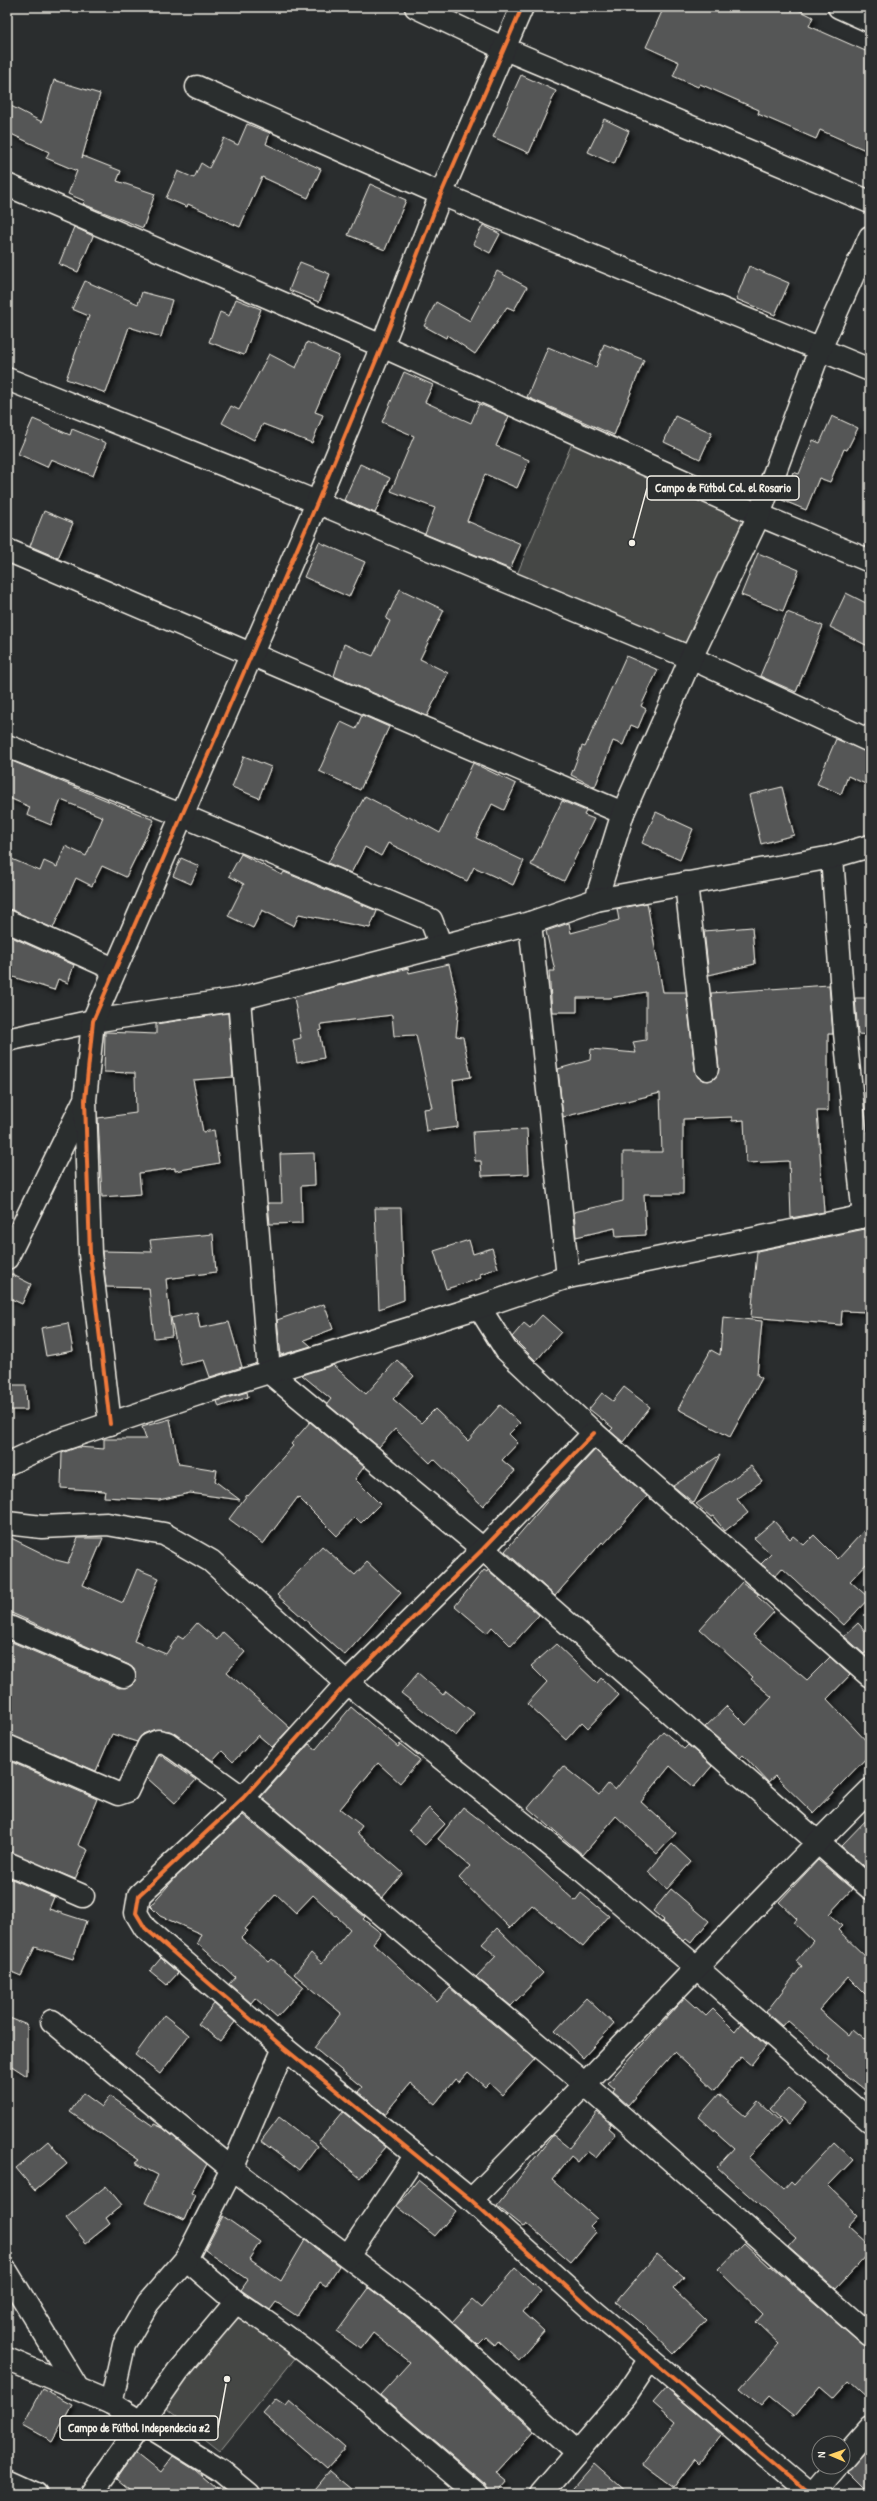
<svg xmlns="http://www.w3.org/2000/svg" width="877" height="2501" viewBox="0 0 877 2501" font-family="'Patrick Hand',sans-serif">
<style>
.green{fill:#444645;stroke:#9c9c96}
.building{fill:#555756;stroke:#f4f1e8;filter:url(#shadow)}
.lines{fill:none;stroke-linecap:round;stroke-linejoin:round}
.minor-casing{stroke:#f4f1e8;stroke-width:25}
.minor{stroke:#2a2d2e;stroke-width:22}
.cycleway-casing{stroke:#2a2d2e;stroke-width:6}
.cycleway{stroke:#f17a3a;stroke-width:4}
.leader{fill:none;stroke:#f4f1e8;stroke-width:1.5}
.callout-dot{fill:#f4f1e8;stroke:#2a2d2e;stroke-width:1.5}
.callout{fill:#2a2d2e;stroke:#f4f1e8;stroke-width:1.5}
.callout-label{font-size:12px;text-anchor:middle;font-weight:bold;fill:#f4f1e8}
</style>
<defs>
<filter id="shadow"><feDropShadow dx="3.5" dy="3.5" stdDeviation="2" flood-color="#0009"/></filter>
</defs>
<rect width="100%" height="100%" fill="#2a2d2e"/>
<filter id="ink" filterUnits="userSpaceOnUse"><feTurbulence type="fractalNoise" baseFrequency=".025" numOctaves="2"/><feDisplacementMap in="SourceGraphic" scale="8" xChannelSelector="R" yChannelSelector="G"/><feConvolveMatrix kernelMatrix="1 2 1 2 8 2 1 2 1" color-interpolation-filters="sRGB"/></filter>
<g filter="url(#ink)">
<!-- green -->
<g class="green">
<path d="M575,436L748,508L689,653L515,579Z"/>
<path d="M236,2309L296,2357L220,2451L157,2401Z"/>
</g>
<!-- building -->
<g class="building">
<path d="M664,7H793L813,17L809,26L870,53V152L820,130L816,139L758,114L759,110L700,84L698,87L673,76L679,62L646,47Z"/>
<path d="M521,75L556,91L529,153L493,137Z"/>
<path d="M54,80L100,94L82,158L83,156L121,171L117,181L155,194L143,228L83,204L85,201L68,194L77,171L46,158L49,152L7,132V104L42,122Z"/>
<path d="M604,119L629,131L614,164L588,152Z"/>
<path d="M247,124L270,133L266,144L321,169L308,198L262,177L240,227L188,204L187,207L166,198L178,171L194,178L201,163L209,168L224,138L238,145Z"/>
<path d="M370,184L406,200L385,250L348,235Z"/>
<path d="M483,225L500,234L490,253L473,244Z"/>
<path d="M74,227L93,236L78,272L59,264Z"/>
<path d="M300,262L330,274L319,302L289,290Z"/>
<path d="M749,266L789,283L775,315L736,299Z"/>
<path d="M497,271L527,287L514,310L507,307L475,354L447,335L446,338L424,326L436,302L470,321Z"/>
<path d="M85,281L138,304L142,292L172,300L161,337L129,327L106,393L66,379L89,316L72,309Z"/>
<path d="M236,299L261,309L244,355L209,342L220,312L229,316Z"/>
<path d="M307,342L339,356L315,412L323,415L312,443L263,424L254,440L222,423L231,406L239,410L269,354L296,368Z"/>
<path d="M604,344L644,360L614,435L527,397L548,347L596,367Z"/>
<path d="M404,372L433,385L425,402L471,423L479,404L509,416L496,446L529,460L517,488L485,474L467,521L521,544L510,569L425,534L435,508L391,491L414,436L382,422Z"/>
<path d="M675,416L712,433L700,459L664,442Z"/>
<path d="M832,416L858,428L847,450L844,449L830,482L819,478L806,510L782,500L793,472L799,474L813,440L820,443Z"/>
<path d="M33,419L70,435L72,429L106,443L93,476L51,459L47,467L18,454Z"/>
<path d="M360,464L390,478L375,513L344,500Z"/>
<path d="M44,511L73,523L58,558L30,546Z"/>
<path d="M319,542L365,562L349,597L304,577Z"/>
<path d="M758,553L799,570L783,611L741,595Z"/>
<path d="M400,589L444,610L420,659L448,673L427,716L334,676L344,644L373,656L390,621L386,619Z"/>
<path d="M846,593L870,605V647L830,627Z"/>
<path d="M787,612L823,626L796,692L760,676Z"/>
<path d="M626,656L658,670L641,706L646,709L638,728L631,725L623,745L613,741L595,787L571,775L582,746L585,747Z"/>
<path d="M362,715L389,727L360,790L319,771L341,722L356,729Z"/>
<path d="M836,739L870,753V786L848,776L841,794L817,784Z"/>
<path d="M244,756L271,767L259,798L232,787Z"/>
<path d="M7,759L154,820L126,877L102,866L92,886L76,878L53,928L7,909V857L40,871L44,861L57,867L65,846L86,856L103,817L61,800L51,825L27,815L30,807L7,797Z"/>
<path d="M473,763L516,784L504,810L492,804L476,838L524,861L513,885L474,867L467,881L388,843L381,856L365,847L351,873L328,863L365,796L407,818L409,816L440,833Z"/>
<path d="M782,787L794,835L761,844L749,795Z"/>
<path d="M562,801L586,811L584,815L594,819L564,881L531,865Z"/>
<path d="M656,812L693,829L680,860L642,843Z"/>
<path d="M241,854L282,875L284,872L377,911L370,928L299,914L294,926L262,910L253,928L228,916L244,884L229,876Z"/>
<path d="M181,858L199,866L191,884L173,876Z"/>
<path d="M647,903L663,992H686L695,1070L702,1080L714,1079L719,1068L711,993L829,985L833,1034H828V1111H817L824,1212L791,1218L789,1161L746,1163L744,1120L732,1121V1117L683,1119V1194H644L646,1235L616,1237L615,1228L576,1237L574,1212L623,1201V1152H662L660,1093L563,1117L558,1069L590,1060L591,1049L636,1053L633,1042L646,1040V992L609,998H577V1012H552L549,971H555L546,931L569,923L571,933L619,920L617,909Z"/>
<path d="M752,927L755,964L709,975L704,931Z"/>
<path d="M7,935L74,965L68,983L58,979L54,990L7,975Z"/>
<path d="M449,964L459,1006L456,1036L463,1037L471,1077L453,1080L458,1127L426,1131L423,1109L432,1108L416,1035L394,1036L392,1015L321,1024L322,1030L319,1031L324,1058L297,1063L293,1040L301,1038L294,997L408,968L409,973Z"/>
<path d="M855,998H870V1035L858,1034Z"/>
<path d="M228,1013L233,1077L193,1080L203,1132L214,1130L219,1163L175,1171V1168L139,1173L141,1194L102,1197L98,1118L136,1113L135,1073L104,1072L105,1032L156,1034V1024Z"/>
<path d="M527,1129L529,1174L482,1176L481,1161H475L473,1132Z"/>
<path d="M314,1153L315,1185L301,1186L302,1223L270,1224L268,1203H282L280,1154Z"/>
<path d="M375,1208H401L404,1300L379,1309Z"/>
<path d="M870,1228V1312L842,1311L841,1325L751,1317L757,1251Z"/>
<path d="M213,1234L216,1272L166,1279L172,1336L154,1338L149,1288L106,1287L102,1251L152,1252L150,1240Z"/>
<path d="M469,1240L473,1254L492,1248L498,1268L480,1274L481,1278L446,1289L434,1251Z"/>
<path d="M7,1272L31,1284L22,1304L7,1297Z"/>
<path d="M324,1304L333,1329L304,1340L311,1346L281,1355L277,1320Z"/>
<path d="M197,1312L200,1328L229,1322L242,1367L210,1377L204,1360L181,1365L171,1318Z"/>
<path d="M542,1315L561,1332L536,1361L512,1337L524,1323L530,1328Z"/>
<path d="M723,1317L762,1321L757,1375L762,1378L730,1437L678,1409L711,1350L720,1355Z"/>
<path d="M68,1323L73,1351L46,1356L41,1328Z"/>
<path d="M397,1360L414,1376L393,1399L421,1423L435,1409L468,1441L500,1405L520,1423L509,1434L518,1443L502,1460L515,1471L483,1506L434,1459L430,1463L395,1429L379,1447L327,1404L331,1399L302,1375L333,1365L366,1394Z"/>
<path d="M7,1385H26L27,1410H7Z"/>
<path d="M624,1387L650,1407L623,1442L610,1431L613,1428L589,1409L602,1393L613,1401Z"/>
<path d="M247,1392L248,1397L219,1407L217,1401Z"/>
<path d="M170,1419L179,1464L217,1470L215,1481L240,1500L190,1493L159,1500L104,1497L105,1491L61,1488L62,1453L78,1447L104,1449V1439H146L142,1427Z"/>
<path d="M310,1422L364,1467L355,1479L380,1504L361,1523L355,1517L337,1536L298,1497L263,1544L229,1519L247,1495L248,1496L293,1446L291,1444Z"/>
<path d="M595,1450L647,1496L604,1544L602,1542L555,1596L505,1551L551,1497Z"/>
<path d="M720,1455L694,1503L673,1486Z"/>
<path d="M751,1466L762,1481L737,1499L748,1513L725,1531L713,1516L711,1517L696,1504Z"/>
<path d="M774,1521L790,1539L793,1536L804,1545L814,1535L838,1559L870,1524V1560L850,1581L869,1598L844,1625L782,1568L775,1576L761,1564L771,1554L754,1538Z"/>
<path d="M7,1536L56,1560L68,1563L78,1538H103L83,1585L123,1603L137,1569L159,1578L134,1641L166,1654L178,1636L183,1639L197,1623L217,1640L223,1632L245,1652L227,1672L290,1728L272,1747L258,1735L233,1762L222,1751L213,1761L170,1731L153,1730L143,1734L137,1742L112,1734L96,1771L7,1734V1640L119,1688L132,1686L136,1675L129,1665L7,1611Z"/>
<path d="M322,1546L355,1575L367,1562L401,1593L345,1655L277,1595Z"/>
<path d="M484,1570L487,1572L488,1570L539,1615L511,1646L492,1627L487,1633L455,1606Z"/>
<path d="M742,1582L758,1594L757,1596L774,1612L753,1635L807,1680L830,1657L850,1675L827,1699L870,1745V1754L813,1813L775,1776L768,1782L743,1755L740,1758L705,1727L727,1706L746,1725L772,1697L751,1679L753,1677L700,1629Z"/>
<path d="M858,1623L870,1636V1649L864,1654L844,1636Z"/>
<path d="M556,1644L597,1683L601,1678L619,1695L588,1728L582,1722L566,1740L527,1704L547,1682L531,1666Z"/>
<path d="M418,1673L443,1695L446,1691L474,1713L456,1736L401,1693Z"/>
<path d="M351,1707L398,1747L400,1744L420,1760L400,1783L378,1763L340,1809L362,1826L357,1833L403,1873L382,1898L261,1797L309,1744L316,1749Z"/>
<path d="M663,1731L684,1749L688,1745L712,1766L694,1787L670,1766L641,1802L676,1833L657,1854L616,1816L583,1855L528,1808L563,1766L599,1795L608,1784L615,1790Z"/>
<path d="M159,1754L196,1780L175,1803L147,1778Z"/>
<path d="M7,1760L97,1799L78,1845L88,1850L75,1879L7,1851Z"/>
<path d="M463,1807L519,1850L575,1901L581,1893L609,1916L583,1947L532,1905L510,1928L459,1878L470,1866L438,1839Z"/>
<path d="M429,1808L445,1824L425,1845L409,1830Z"/>
<path d="M243,1815L365,1917L363,1919L381,1933L373,1943L437,2002L450,1988L535,2059L502,2095L489,2083L485,2087L468,2072L459,2082L455,2079L435,2104L410,2083L385,2114L358,2092L362,2087L314,2048L341,2013L294,1974L311,1953L322,1963L350,1929L313,1895L296,1913L276,1894L245,1929L248,1931L241,1938L269,1962L272,1959L304,1987L277,2017L255,1998L251,2003L229,1984L235,1977L197,1943L201,1934L160,1916L150,1906L176,1877Z"/>
<path d="M870,1816V1869L869,1870L841,1846Z"/>
<path d="M672,1844L691,1862L667,1889L648,1872Z"/>
<path d="M818,1860L852,1889L829,1914L842,1926L838,1930L870,1961V1999L848,1977L819,2010L848,2035L852,2029L870,2044V2094L828,2060L830,2057L787,2020L782,2026L766,2012L802,1966L796,1961L813,1941L794,1923L797,1919L779,1902Z"/>
<path d="M7,1877L54,1897L49,1909L86,1921L73,1959L35,1947L21,1976L7,1970Z"/>
<path d="M671,1889L709,1921L691,1943L686,1939L684,1941L662,1922L664,1920L653,1911Z"/>
<path d="M497,1928L543,1973L511,2006L476,1977L496,1956L482,1944Z"/>
<path d="M161,1958L178,1973L167,1985L150,1971Z"/>
<path d="M685,1997L706,2016L713,2009L735,2031L741,2023L766,2046L751,2065L741,2057L715,2090L674,2052L628,2105L613,2092L615,2089L608,2083Z"/>
<path d="M586,1998L614,2024L583,2058L555,2031Z"/>
<path d="M214,2004L235,2022L220,2041L198,2024Z"/>
<path d="M164,2015L189,2035L160,2074L135,2055Z"/>
<path d="M7,2017L27,2025V2076L7,2063Z"/>
<path d="M789,2088L806,2103L788,2125L770,2109Z"/>
<path d="M83,2093L102,2107L110,2096L153,2126L154,2124L163,2128L207,2164L191,2193L195,2195L184,2220L145,2203L158,2175L135,2163L139,2160L70,2112Z"/>
<path d="M719,2094L745,2116L758,2101L781,2122L748,2157L784,2190L791,2182L794,2185L834,2142L853,2160L828,2186L858,2215L848,2226L870,2246V2252L836,2289L788,2247L796,2238L717,2167L734,2148L699,2117Z"/>
<path d="M343,2112L386,2147L360,2178L318,2142Z"/>
<path d="M597,2112L611,2124L608,2128L615,2134L596,2158L587,2151L578,2162L571,2156L552,2180L597,2219L590,2226L596,2232L571,2262L526,2223L523,2227L497,2206L553,2135L569,2148Z"/>
<path d="M279,2117L317,2146L299,2170L261,2141Z"/>
<path d="M48,2141L67,2164L35,2191L16,2168Z"/>
<path d="M418,2180L456,2211L435,2236L397,2206Z"/>
<path d="M106,2186L122,2205L106,2218L110,2224L86,2243L66,2218Z"/>
<path d="M223,2216L260,2242L249,2259L281,2281L305,2240L339,2266L326,2286L320,2282L297,2316L276,2302L270,2310L241,2290L248,2280L205,2250Z"/>
<path d="M744,2243L770,2267L771,2266L862,2345L870,2349V2400L849,2381L834,2398L820,2386L794,2417L769,2397L761,2406L740,2388L779,2344L756,2322L763,2314L718,2270Z"/>
<path d="M657,2254L684,2277L673,2289L706,2321L674,2354L643,2324L616,2302Z"/>
<path d="M515,2268L541,2291L523,2312L544,2331L519,2360L498,2341L495,2345L486,2337L478,2345L452,2322L472,2300L481,2308Z"/>
<path d="M369,2288L425,2331L534,2431L496,2473L507,2482L497,2494H489L485,2484L380,2395L410,2362L373,2333L361,2349L337,2332Z"/>
<path d="M666,2388L721,2435L699,2463L695,2459L673,2488L642,2465L675,2422L653,2403Z"/>
<path d="M42,2389L72,2405L52,2441L23,2425Z"/>
<path d="M276,2399L285,2405L289,2400L345,2448L327,2469L263,2414Z"/>
<path d="M870,2447V2494L847,2471Z"/>
<path d="M135,2453L160,2473L173,2456L195,2470L223,2494H135L117,2479Z"/>
<path d="M594,2464L628,2494H568Z"/>
<path d="M330,2471L358,2494H311Z"/>
</g>
<g class="lines">
<!-- minor casing -->
<g class="minor-casing">
<g id="minor">
<path d="M416,7L505,49L870,202"/>
<path d="M839,7L870,21"/>
<path d="M197,87L441,194L870,370"/>
<path d="M7,185L382,346L759,515L870,561"/>
<path d="M7,379L297,494L691,658L870,741"/>
<path d="M7,550L623,813"/>
<path d="M7,746L181,815L431,920L441,946"/>
<path d="M832,857L845,1033L864,1217"/>
<path d="M686,883L707,1069"/>
<path d="M596,900L623,813L691,658L759,515L820,349L870,237"/>
<path d="M7,921L114,969"/>
<path d="M530,923L568,1277"/>
<path d="M239,999L269,1372L483,1549L870,1888"/>
<path d="M7,1040L93,1021L239,999L530,923L596,900L832,857L870,846"/>
<path d="M7,1258L83,1103"/>
<path d="M479,1307L506,1350L594,1433L870,1676"/>
<path d="M110,1424L90,1254L85,1100L93,1021L317,503L382,346L441,194L522,7"/>
<path d="M594,1433L483,1549L347,1683L243,1798L139,1895L136,1913L145,1928L284,2048L471,2200L589,2307L810,2494"/>
<path d="M7,1464L55,1442L198,1394L479,1307L568,1277L870,1215"/>
<path d="M7,1523L42,1527L107,1524L164,1534L211,1561L347,1683L584,1872L696,1967L870,2121"/>
<path d="M7,1626L124,1676"/>
<path d="M7,1746L118,1794L127,1791L149,1745L158,1741L167,1743L243,1798L586,2085L870,2336"/>
<path d="M7,1863L83,1896"/>
<path d="M52,2021L232,2169L433,2321L576,2452"/>
<path d="M471,2200C606,2065 735,1924 870,1790"/>
<path d="M348,2256L416,2155"/>
<path d="M7,2272L78,2389"/>
<path d="M236,2302L186,2259L232,2169L284,2048"/>
<path d="M7,2359L111,2403L221,2471L249,2494"/>
<path d="M111,2403L124,2345L148,2303L186,2259"/>
<path d="M843,2459L870,2428"/>
<path d="M7,2481L36,2494"/>
<path d="M91,2494L178,2371L236,2302C322,2357 398,2428 477,2494"/>
<path d="M541,2494L626,2395L650,2359"/>
<path d="M813,2494L836,2467"/>
</g>
</g>
<!-- minor -->
<use href="#minor" class="minor"/>
<!-- cycleway casing -->
<g class="cycleway-casing">
<g id="cycleway">
<path d="M110,1424L90,1254L85,1100L93,1021L317,503L382,346L441,194L522,7"/>
<path d="M594,1433L483,1549L347,1683L243,1798L139,1895L136,1913L145,1928L284,2048L471,2200L589,2307L810,2494"/>
</g>
</g>
<!-- cycleway -->
<use href="#cycleway" class="cycleway"/>
</g>
</g>
<!-- callouts -->
<path class="leader" d="M632 543L647 488M227 2379L218 2428"/>
<g class="callout-dot">
<circle cx="632" cy="543" r="4"/>
<circle cx="227" cy="2379" r="4"/>
</g>
<g class="callout">
<rect x="647" y="476" width="152" height="24" rx="4"/>
<rect x="60" y="2416" width="158" height="24" rx="4"/>
</g>
<g class="callout-label">
<text x="723" y="492">Campo de Fútbol Col. el Rosario</text>
<text x="139" y="2432">Campo de Fútbol Independecia #2</text>
</g>
<!-- margin -->
<rect width="877" height="2501" fill="none" stroke="#2a2d2e" stroke-width="24"/>
<rect x="12" y="12" width="853" height="2477" fill="none" stroke="#f4f1e8" stroke-width="1.5" filter="url(#ink)"/>
<!-- north arrow -->
<g transform="translate(831 2455) rotate(272)"><circle r="19" fill="#2a2d2e" stroke="#7b7b78"/>
<path d="M0-3L7 15L0 10L-7 15Z" fill="#ffd166"/>
<text y="-6" font-size="11" font-weight="bold" text-anchor="middle" fill="#f4f1e8">N</text>
</g>
</svg>
